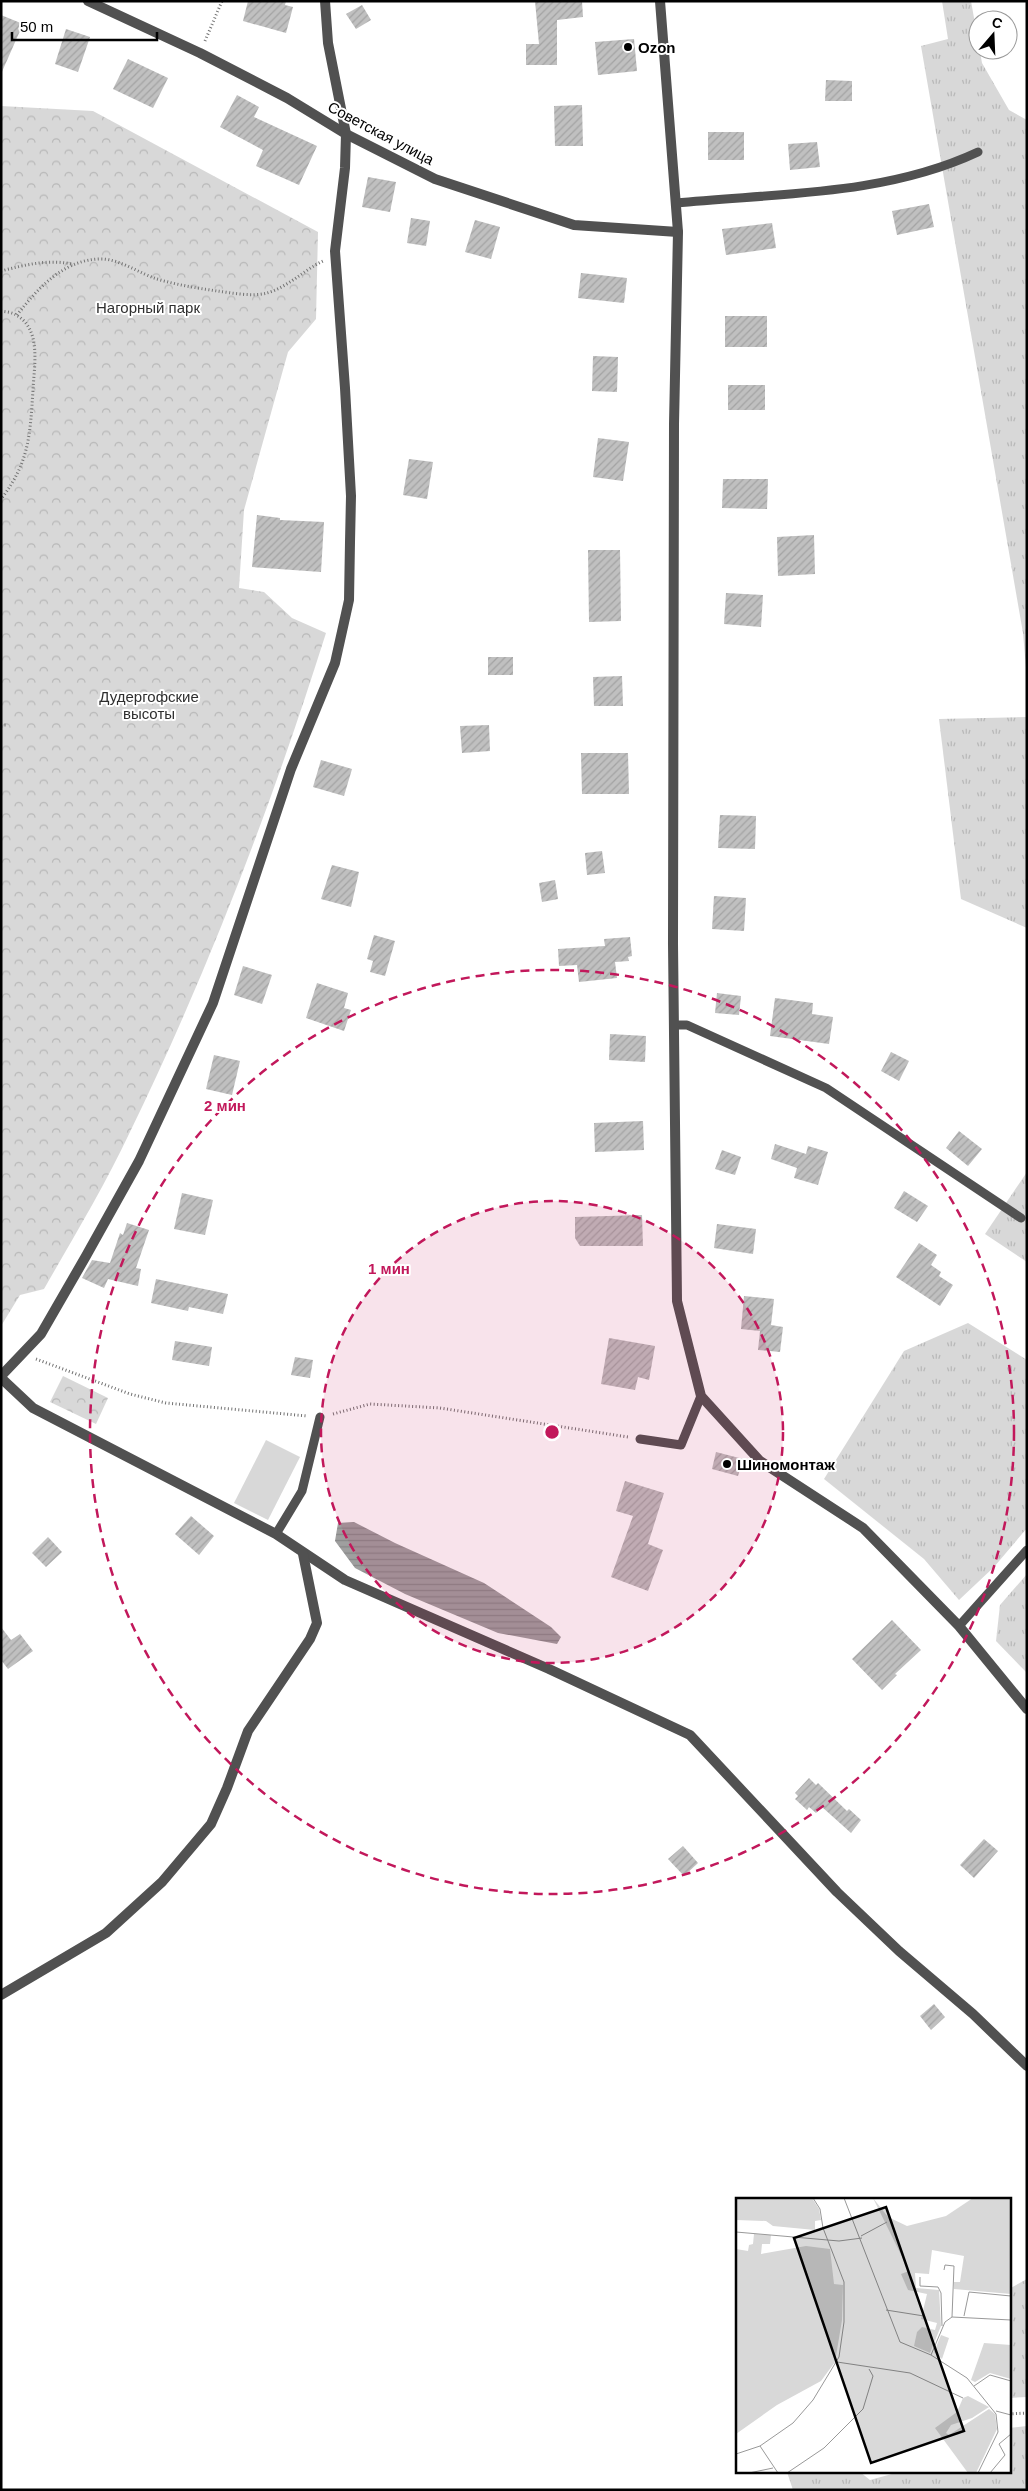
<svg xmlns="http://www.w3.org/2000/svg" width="1028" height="2491" viewBox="0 0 1028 2491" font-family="Arial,sans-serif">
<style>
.grass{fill:url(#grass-tufts)}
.park{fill:url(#park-crowns)}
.pitch{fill:#d8d8d8}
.water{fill:url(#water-rules)}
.building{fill:url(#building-hatch)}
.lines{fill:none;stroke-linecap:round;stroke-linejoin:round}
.path{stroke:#737373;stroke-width:3;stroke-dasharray:1 2.5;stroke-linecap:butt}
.service{stroke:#515151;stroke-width:9}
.minor{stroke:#515151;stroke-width:10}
.tertiary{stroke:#515151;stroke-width:10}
.ring{fill:none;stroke:#c2185b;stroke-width:2.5;stroke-dasharray:9 6}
.poi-dot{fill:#000;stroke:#fff;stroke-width:2}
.labels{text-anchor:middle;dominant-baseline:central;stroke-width:4;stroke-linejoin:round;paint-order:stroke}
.poi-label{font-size:15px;font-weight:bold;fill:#000;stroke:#fff;text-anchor:start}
.street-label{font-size:15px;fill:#000;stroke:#fff}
.park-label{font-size:15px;fill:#2f2f2f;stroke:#fff}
.inset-road{fill:none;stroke:#999;stroke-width:1}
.view{fill:#000;fill-opacity:0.15;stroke:#000;stroke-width:2.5}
.inset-edge{fill:none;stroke:#000;stroke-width:2.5}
.centre{fill:#c2185b;stroke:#fff;stroke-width:2.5}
.ring-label{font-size:15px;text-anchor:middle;font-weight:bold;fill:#c2185b;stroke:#fff;stroke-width:4;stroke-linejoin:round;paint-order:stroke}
</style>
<defs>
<pattern id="grass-tufts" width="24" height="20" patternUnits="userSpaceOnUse" patternTransform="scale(1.25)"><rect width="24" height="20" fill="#d8d8d8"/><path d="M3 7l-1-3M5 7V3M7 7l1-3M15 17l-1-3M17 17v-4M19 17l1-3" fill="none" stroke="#b8b8b8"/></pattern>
<pattern id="park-crowns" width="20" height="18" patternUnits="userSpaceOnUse" patternTransform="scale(1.25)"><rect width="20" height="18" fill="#d8d8d8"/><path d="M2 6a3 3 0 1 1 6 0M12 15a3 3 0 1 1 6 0" fill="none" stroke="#b8b8b8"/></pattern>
<pattern id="water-rules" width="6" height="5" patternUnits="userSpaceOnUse" patternTransform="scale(1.25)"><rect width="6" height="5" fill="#9f9f9f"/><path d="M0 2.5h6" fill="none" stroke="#878787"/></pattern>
<pattern id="building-hatch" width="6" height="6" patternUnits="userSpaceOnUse" patternTransform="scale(1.25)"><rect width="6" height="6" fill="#c0c0c0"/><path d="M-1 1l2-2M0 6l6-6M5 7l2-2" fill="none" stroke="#a3a3a3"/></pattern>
</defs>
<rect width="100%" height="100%" fill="#fff"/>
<!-- grass -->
<g class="grass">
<path d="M942,1H971L982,63L1009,110L1027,120V679L1023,633L921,46L948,39Z"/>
<path d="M1027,717V928L961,899L939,719Z"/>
<path d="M1027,1172V1262L985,1234Z"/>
<path d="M968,1323L1027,1360V1528L994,1567L959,1600L924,1559L824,1479L904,1351Z"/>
<path d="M1027,1574V1673L996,1641L1000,1605Z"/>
<path d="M1027,2279V2397L1009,2398V2289Z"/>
<path d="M1027,2426V2490H793L787,2472H860L870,2480L899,2472H1009V2428Z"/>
</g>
<!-- park -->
<g class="park">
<path d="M1,106L93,111L318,232L316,319L288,352L244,510L239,588L264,592L292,618L326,633C272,804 208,972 129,1134C104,1187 73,1238 44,1289L20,1295L1,1326Z"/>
<path d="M63,1376L108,1398L96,1424L50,1402Z"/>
</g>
<!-- pitch -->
<path class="pitch" d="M266,1440L300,1457L268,1520L234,1503Z"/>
<!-- water -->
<path class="water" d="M354,1522L395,1543L484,1583L551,1627L561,1637L557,1644L498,1633L405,1594L355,1568L335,1541L338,1523Z"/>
<!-- building -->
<g class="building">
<path d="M248,1H286L285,5L293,7L286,33L243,21Z"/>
<path d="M535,1H582L583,17L557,20V65H526V44H539Z"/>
<path d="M362,5L371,20L356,29L346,14Z"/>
<path d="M1,15L23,24L1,74Z"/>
<path d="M66,29L90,37L78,72L55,64Z"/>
<path d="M634,39L637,71L598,75L595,42Z"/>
<path d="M128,59L168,78L153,108L113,89Z"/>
<path d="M826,80L852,81V101H825Z"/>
<path d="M237,95L259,107L254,117L317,146L299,185L256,166L263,150L220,127Z"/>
<path d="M582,105L583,146H555L554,106Z"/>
<rect x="708" y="132" width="36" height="28"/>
<path d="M817,142L820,167L790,170L788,144Z"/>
<path d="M368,177L396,182L390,212L362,207Z"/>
<path d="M929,204L934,227L897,235L892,211Z"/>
<path d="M411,218L430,221L426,246L407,243Z"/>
<path d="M475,220L500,227L491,259L465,252Z"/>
<path d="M772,223L776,248L726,255L722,229Z"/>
<path d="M581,273L627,278L624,303L578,298Z"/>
<rect x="725" y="316" width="42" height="31"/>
<path d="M593,356L618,357L617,392L592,391Z"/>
<rect x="728" y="385" width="37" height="25"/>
<path d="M598,438L629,442L623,481L593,477Z"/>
<path d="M409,459L433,462L427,499L403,495Z"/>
<path d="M723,479H768L767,509L722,508Z"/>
<path d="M257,515L280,518V520L324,522L321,572L252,567Z"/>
<path d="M814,535L815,574L778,576L777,537Z"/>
<path d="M588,550H620L621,621L589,622Z"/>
<path d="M726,593L763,595L761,627L724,624Z"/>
<rect x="488" y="657" width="25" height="18"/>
<path d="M622,676L623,706H594L593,677Z"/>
<path d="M489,725L490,751L462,753L460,726Z"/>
<path d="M581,753H628L629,794H582Z"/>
<path d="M321,760L352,769L344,796L313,787Z"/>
<path d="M720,815L756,816L755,849L718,848Z"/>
<path d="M602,851L605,873L587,875L585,853Z"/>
<path d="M332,865L359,872L351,907L321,899Z"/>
<path d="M555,880L558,899L542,902L539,883Z"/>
<path d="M714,896L746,898L744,931L712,929Z"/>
<path d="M374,935L395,941L385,976L370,972L373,961L367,959Z"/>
<path d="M630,937L632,956L628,957L629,961L615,962L617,978L579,982L577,965L559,966L558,949L605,946L604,939Z"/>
<path d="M243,966L272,975L262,1004L234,995Z"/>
<path d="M317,983L348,993L344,1008L351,1010L344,1031L306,1018Z"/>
<path d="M717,993L741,996L739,1015L715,1013Z"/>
<path d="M775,998L813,1003L812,1014L833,1017L829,1044L770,1036Z"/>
<path d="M610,1034L646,1036L645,1062L609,1060Z"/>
<path d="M891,1052L909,1061L899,1081L881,1071Z"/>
<path d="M214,1055L240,1061L232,1095L206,1089Z"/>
<path d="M643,1121L644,1150L595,1152L594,1123Z"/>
<path d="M959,1131L982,1149L968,1166L946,1148Z"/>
<path d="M775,1144L806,1154L808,1146L828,1152L818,1185L794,1178L797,1168L771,1159Z"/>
<path d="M722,1150L741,1157L735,1175L715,1169Z"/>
<path d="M904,1191L928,1206L917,1222L894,1208Z"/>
<path d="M182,1193L213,1200L205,1235L174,1229Z"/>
<path d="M642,1215L643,1246H580L575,1238V1217Z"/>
<path d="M127,1223L149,1230L136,1268L141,1269L138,1286L108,1279L104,1288L82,1278L92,1260L110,1263L120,1233L123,1235Z"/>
<path d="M717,1224L756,1229L753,1254L714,1248Z"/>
<path d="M919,1243L937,1255L931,1265L941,1272L939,1276L953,1285L940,1306L896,1277Z"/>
<path d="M156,1279L228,1294L223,1314L189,1307L188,1311L151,1303Z"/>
<path d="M744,1296L774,1299L771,1325L783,1327L780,1352L758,1350L760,1331L741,1329Z"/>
<path d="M609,1338L655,1346L649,1380L638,1377L635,1390L601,1384Z"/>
<path d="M175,1341L212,1347L209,1366L172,1360Z"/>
<path d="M295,1357L313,1360L310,1378L291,1375Z"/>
<path d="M716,1452L743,1459L738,1476L712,1469Z"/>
<path d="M625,1481L664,1493L648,1544L663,1550L648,1591L611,1577L633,1516L616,1511Z"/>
<path d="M191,1516L214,1536L199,1555L175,1534Z"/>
<path d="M48,1537L62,1552L46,1567L32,1553Z"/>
<path d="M892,1620L921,1650L895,1674L897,1675L882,1690L852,1659Z"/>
<path d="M1,1627L11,1640L20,1634L33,1651L8,1669L1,1660Z"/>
<path d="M809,1778L816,1785L818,1783L847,1811L849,1809L861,1820L851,1833L822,1807L816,1813L809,1807L807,1810L795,1799L798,1796L795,1793Z"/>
<path d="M984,1839L998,1851L974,1878L960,1865Z"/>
<path d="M683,1846L698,1863L684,1876L668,1859Z"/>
<path d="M934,2004L945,2017L931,2030L920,2016Z"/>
</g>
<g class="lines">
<!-- path -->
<g class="path">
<path d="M205,41L222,1"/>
<path d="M1,271C25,265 47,259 72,264"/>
<path d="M1,311C6,312 12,312 16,315C42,329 34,366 33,390C30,433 30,462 1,499"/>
<path d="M17,315C38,288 65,258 103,259C121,260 141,274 157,279C177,285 197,288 217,291C232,293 253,297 267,293C288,287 304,270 323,261"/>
<path d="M1,725H8"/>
<path d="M36,1359L130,1394L166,1403L307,1416"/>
<path d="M333,1414L370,1404L440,1408L628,1437"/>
<path d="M1009,2414L1027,2413"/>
</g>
<!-- service -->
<g class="service">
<path d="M676,203C777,193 884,196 978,152"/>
<path d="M674,1025H687L826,1088L1021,1218"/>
<path d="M640,1439L681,1445L701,1396"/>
<path d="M276,1534L302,1491L320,1417"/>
<path d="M959,1626L1027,1550"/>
</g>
<!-- minor -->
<g class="minor">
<path d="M88,1L200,53L287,98L346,134L435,179L574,225L678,232"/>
<path d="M1,1376L41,1334L86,1256L139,1161L213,1003L291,769L335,663L349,600L350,542L351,496L345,388L335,251L345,168L346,134L328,43L325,1"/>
<path d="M1,1378L33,1408L276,1534L345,1580L549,1669L690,1735L837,1892L899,1951L973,2014L1027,2066"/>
<path d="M1,1995L106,1933L162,1882L211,1824L227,1788L248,1731L310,1639L317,1623L303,1554"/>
</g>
<!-- tertiary -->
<path class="tertiary" d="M660,1L678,232L674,424L673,944L677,1301L701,1396L760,1461L863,1528L959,1626L1027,1709"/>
</g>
<!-- distance rings -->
<circle cx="552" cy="1432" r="231" fill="#c2185b" fill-opacity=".12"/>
<g class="ring">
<circle cx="552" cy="1432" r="231"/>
<circle cx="552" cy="1432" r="462"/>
</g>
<!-- markers -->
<g class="poi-dot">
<circle cx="628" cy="47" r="5"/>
<circle cx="727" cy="1464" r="5"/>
</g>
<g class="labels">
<!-- poi labels -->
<g class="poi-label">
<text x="638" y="47">Ozon</text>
<text x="737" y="1464">Шиномонтаж</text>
</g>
<!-- street labels -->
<g class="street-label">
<text transform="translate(381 133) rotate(28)">Советская улица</text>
</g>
<!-- park labels -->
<g class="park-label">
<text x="148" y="307">Нагорный парк</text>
<text x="149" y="696">Дудергофские<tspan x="149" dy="17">высоты</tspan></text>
</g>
</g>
<!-- overview -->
<g transform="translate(736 2198)">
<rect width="275" height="275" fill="#fff"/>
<path d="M137,0L152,19L171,28L210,18L237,0H275V96L218,91V84H224L228,58L196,52L193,76L179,75L180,90L203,92L205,128L194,155L178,148L181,134L186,129L199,132L201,125L185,121L191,96L172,92L165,76L173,73ZM205,137L213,140L206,161L198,154ZM248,145L275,147V181L254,175L239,184L235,182ZM232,198L253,209L236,220L215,227L210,235L213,237L253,211L259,216L261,231L240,275H232L199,230L221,214L227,200Z" fill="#d8d8d8"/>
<path d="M0,0H76L83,11L85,22L79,23V32L37,28L30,23L0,22ZM18,36L35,37L34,46H26L25,56L70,48L94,51L98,86L107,87L106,122L99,164L85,183L41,207L0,236V51L12,53L13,47L17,46Z" fill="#d8d8d8"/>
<path d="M209,33L217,34L213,50L205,49Z" fill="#d8d8d8"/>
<path class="inset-road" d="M108,0L164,144L195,157L231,180L260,216L262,234L242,275M0,34L103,43L126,40M125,38L151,24M208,72L209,67L218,68L216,119M184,79V88L202,89L205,95L206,128M150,112L188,118M228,118L233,94L275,98M195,157L209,124L216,119L275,122M101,164L174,175L227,200M238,188L254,177L275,183M260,213L275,217M24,248L42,275M0,256L24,248L57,225L77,202L103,159L108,124V84L87,30L84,11L77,0M13,275L37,270M51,275L88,250L127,211L137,178L133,171M254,275L269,257L263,246L275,236"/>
<path class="view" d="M150,9L228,233L135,265L58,40Z"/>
<rect width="275" height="275" class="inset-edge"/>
</g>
<circle cx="552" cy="1432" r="8" class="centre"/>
<g class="ring-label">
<text x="225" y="1111">2 мин</text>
<text x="389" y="1274">1 мин</text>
</g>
<!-- border -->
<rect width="1028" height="2491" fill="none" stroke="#000000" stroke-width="5"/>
<!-- north arrow -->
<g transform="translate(993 35) rotate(19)"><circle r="24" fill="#ffffff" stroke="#999999"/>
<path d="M0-4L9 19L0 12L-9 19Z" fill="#000000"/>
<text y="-8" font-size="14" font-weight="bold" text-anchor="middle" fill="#000000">С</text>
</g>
<!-- scale -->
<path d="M12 32v8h145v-8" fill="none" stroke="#000000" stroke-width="2.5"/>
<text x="20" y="32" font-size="15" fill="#000000" stroke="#ffffff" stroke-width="4" paint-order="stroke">50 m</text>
</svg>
